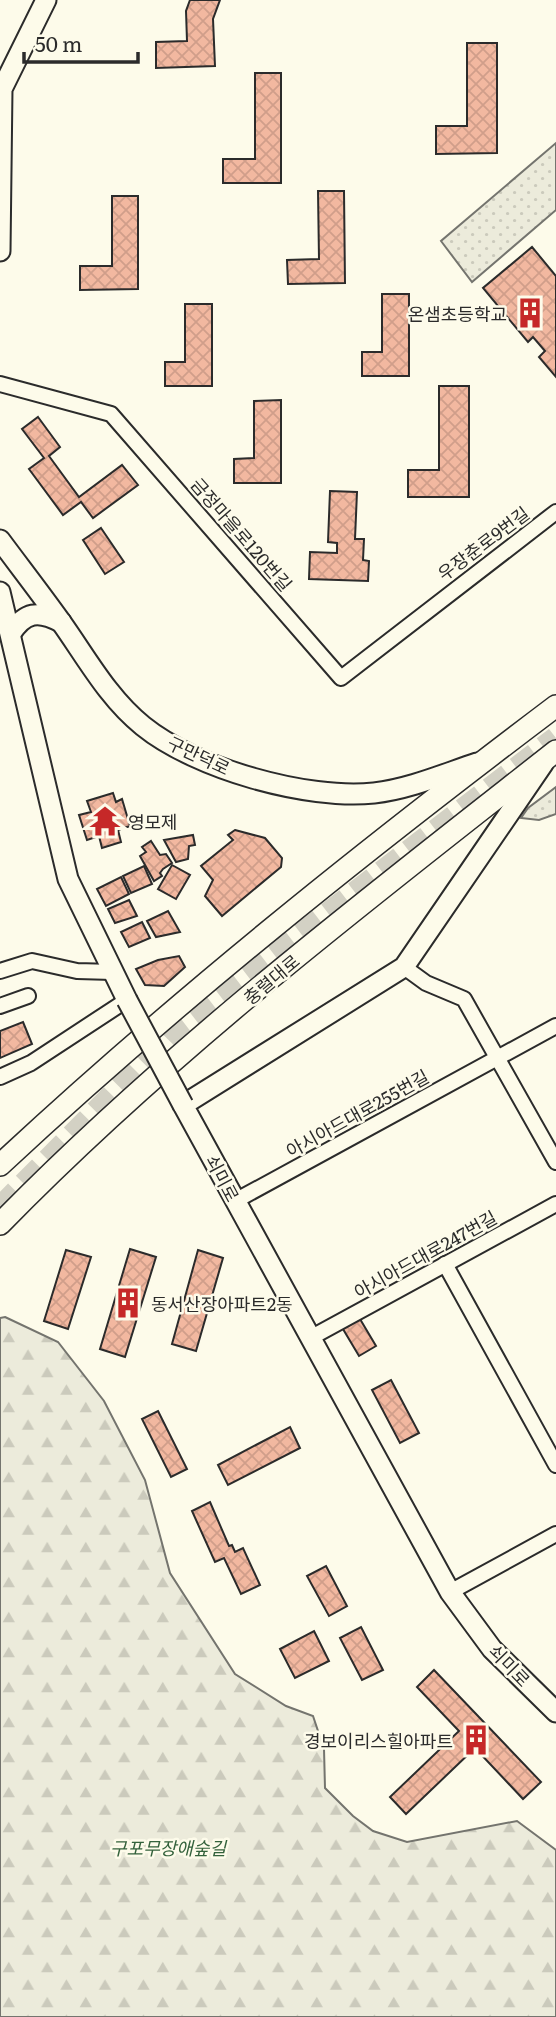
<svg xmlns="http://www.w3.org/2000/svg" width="556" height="2017" viewBox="0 0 556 2017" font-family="Literata,'Noto Sans KR',serif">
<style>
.forest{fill:url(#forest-firs);stroke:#74746e;stroke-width:2}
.park{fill:url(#park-dots);stroke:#74746e;stroke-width:2}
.building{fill:url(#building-cross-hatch);stroke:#2b2b2b;stroke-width:2}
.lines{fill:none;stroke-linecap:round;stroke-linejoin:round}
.trunk-tunnel{stroke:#d3d1c4;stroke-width:23;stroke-dasharray:23 11;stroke-linecap:butt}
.minor-casing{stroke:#2b2b2b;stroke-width:18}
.secondary-casing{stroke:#2b2b2b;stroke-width:23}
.primary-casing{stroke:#2b2b2b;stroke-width:24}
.minor{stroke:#fdfbea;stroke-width:14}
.secondary{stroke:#fdfbea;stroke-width:19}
.primary{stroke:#fdfbea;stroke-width:21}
.secondary-bridge-casing{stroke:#2b2b2b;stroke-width:23;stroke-linecap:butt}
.secondary-bridge{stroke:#fdfbea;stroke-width:19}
.labels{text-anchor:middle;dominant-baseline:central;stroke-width:5;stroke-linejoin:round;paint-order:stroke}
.poi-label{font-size:18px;fill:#2b2b2b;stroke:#fdfbea;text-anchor:end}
.street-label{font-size:18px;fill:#2b2b2b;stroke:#fdfbea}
.park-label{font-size:18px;font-style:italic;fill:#34623c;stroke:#fdfbea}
</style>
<defs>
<pattern id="forest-firs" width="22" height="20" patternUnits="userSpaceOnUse" patternTransform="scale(1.75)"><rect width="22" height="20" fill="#ecebdb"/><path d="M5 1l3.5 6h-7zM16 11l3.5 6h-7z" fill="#cbcabc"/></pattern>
<pattern id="park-dots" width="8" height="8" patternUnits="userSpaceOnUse" patternTransform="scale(1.75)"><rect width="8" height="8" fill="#ecebdb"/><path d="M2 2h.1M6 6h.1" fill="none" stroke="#cbcabc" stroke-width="1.8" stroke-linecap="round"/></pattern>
<pattern id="building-cross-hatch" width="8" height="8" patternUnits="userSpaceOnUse" patternTransform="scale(1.75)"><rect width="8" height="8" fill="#f2b8a0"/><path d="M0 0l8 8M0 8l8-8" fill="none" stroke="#d09e8a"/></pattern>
</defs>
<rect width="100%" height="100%" fill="#fdfbea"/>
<!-- forest -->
<path class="forest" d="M5,1317L58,1342L104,1401L145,1480L170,1573L235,1674L286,1706L313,1716L324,1749L325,1788L353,1816L373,1831L407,1842L517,1821L556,1850V2017H0V1318Z"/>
<!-- park -->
<g class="park">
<path d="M556,143V210L472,282L441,241Z"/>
<path d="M556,787V814L539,820L521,818L528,808Z"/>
</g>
<!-- building -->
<g class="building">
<path d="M190,0H220L213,19L215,66L156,68V42L187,41L186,11Z"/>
<path d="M467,43H497V153L436,154V126H467Z"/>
<path d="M255,73H281V183H223V159H255Z"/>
<path d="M318,191H344L345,283L288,284L287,260L319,259Z"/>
<path d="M112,196H138V289L80,290V266H112Z"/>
<path d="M532,247L556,276V377L539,357L545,351L533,337L528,342L483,288Z"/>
<path d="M382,294H409V376H362V352H382Z"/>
<path d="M185,304H212V386H165V362H185Z"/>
<path d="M439,386H469V497H408V470H439Z"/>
<path d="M281,400V483H234V459L254,458V401Z"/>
<path d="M38,417L60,447L49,456L79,497L122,465L138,485L93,518L81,502L63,515L29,469L44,458L22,429Z"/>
<path d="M330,491L357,492L355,539H364L363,560L369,561L368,581L309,579L310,552L337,553V543L328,542Z"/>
<path d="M101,528L124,562L105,574L83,540Z"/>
<path d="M113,793L116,802L122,799L130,826L118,830L121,842L102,848L99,836L87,840L79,815L91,812L87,801Z"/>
<path d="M235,830L265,838L282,858L281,867L222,916L205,896L213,880L201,866L233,840L228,835Z"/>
<path d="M193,835L195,845L189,846L188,859L176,862L164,840Z"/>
<path d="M151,841L160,855L166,854L172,863L163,869L160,873L162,876L154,881L140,856L146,852L142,847Z"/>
<path d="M172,865L190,875L176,899L158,889Z"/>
<path d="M144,866L152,884L131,893L123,876Z"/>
<path d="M121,877L129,894L106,906L97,889Z"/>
<path d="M129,900L137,916L115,923L108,909Z"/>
<path d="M168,911L180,932L156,937L147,921Z"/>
<path d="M142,922L150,938L129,947L121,932Z"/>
<path d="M179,956L185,967L164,986L145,985L136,969L158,960Z"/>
<path d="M23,1022L32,1044L0,1058V1031Z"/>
<path d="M130,1249L156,1257L125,1357L100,1349Z"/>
<path d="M66,1250L91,1257L68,1329L44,1321Z"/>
<path d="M198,1250L223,1258L196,1351L172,1344Z"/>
<path d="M360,1319L376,1346L359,1356L343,1329Z"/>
<path d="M391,1380L419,1433L400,1443L372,1390Z"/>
<path d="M158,1411L187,1469L171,1477L142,1419Z"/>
<path d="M290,1427L300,1448L228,1485L218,1465Z"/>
<path d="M210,1502L229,1546L232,1545L235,1552L243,1548L260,1585L241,1594L224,1558L215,1562L192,1511Z"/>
<path d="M326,1566L347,1606L329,1616L307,1576Z"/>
<path d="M361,1627L383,1670L362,1680L340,1638Z"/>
<path d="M314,1631L329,1661L295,1678L280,1649Z"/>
<path d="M434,1670L541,1782L523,1799L475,1748L406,1814L390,1797L459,1731L417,1687Z"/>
</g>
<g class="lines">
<!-- trunk-tunnel -->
<path class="trunk-tunnel" d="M0,1208L178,1029L556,738"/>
<!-- minor casing -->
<g class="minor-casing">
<g id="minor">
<path d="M0,384L111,414L341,678L556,512"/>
<path d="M404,967L426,983L464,999L556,1162"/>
<path d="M0,971L32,961L77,971L113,972"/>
<path d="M0,1006L28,996"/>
<path d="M0,1077L31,1063L127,1000"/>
<path d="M235,1201L556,1026"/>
<path d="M445,1264L556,1465"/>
<path d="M312,1337L556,1204"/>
<path d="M450,1592L556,1534"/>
</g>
</g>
<!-- secondary casing -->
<g class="secondary-casing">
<g id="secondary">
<path d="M0,251L2,89L46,0"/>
<path d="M0,540C20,567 41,594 61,622C86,657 108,698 143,726C196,769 307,800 374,793C409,789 444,774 477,763"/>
<path d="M0,592L68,879L127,1000"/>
<path d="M11,633C25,612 38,610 61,622"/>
<path d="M543,764L404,967L183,1105L450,1592L492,1649L556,1712"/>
</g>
</g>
<!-- primary casing -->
<g class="primary-casing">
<g id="primary">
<path d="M0,1165C176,1001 364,851 556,706"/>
<path d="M0,1224C170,1050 365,901 556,751"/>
</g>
</g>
<!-- minor -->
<use href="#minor" class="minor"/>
<!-- secondary -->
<use href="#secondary" class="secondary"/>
<!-- primary -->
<use href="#primary" class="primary"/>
<!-- secondary-bridge casing -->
<g class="secondary-bridge-casing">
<path id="secondary-bridge" d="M127,1000L183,1105"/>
</g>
<!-- secondary-bridge -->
<use href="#secondary-bridge" class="secondary-bridge"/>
</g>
<!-- icons -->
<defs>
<g id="building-bare" transform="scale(2.415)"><path d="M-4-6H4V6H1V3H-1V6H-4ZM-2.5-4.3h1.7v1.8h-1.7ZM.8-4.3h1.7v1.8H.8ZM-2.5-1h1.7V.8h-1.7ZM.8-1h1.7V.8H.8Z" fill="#c62828" stroke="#fdfbea" stroke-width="2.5" paint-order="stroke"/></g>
<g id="temple-bare" transform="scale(2.415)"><path d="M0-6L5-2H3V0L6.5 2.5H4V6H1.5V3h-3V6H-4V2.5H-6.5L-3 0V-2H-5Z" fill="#c62828" stroke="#fdfbea" stroke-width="2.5" paint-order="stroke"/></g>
</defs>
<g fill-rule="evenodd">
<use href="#building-bare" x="530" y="313"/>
<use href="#temple-bare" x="105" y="821"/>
<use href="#building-bare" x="128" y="1303"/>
<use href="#building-bare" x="476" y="1740"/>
</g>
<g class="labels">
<!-- poi labels -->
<g class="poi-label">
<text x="507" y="313">온샘초등학교</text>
<text x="128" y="821" text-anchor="start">영모제</text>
<text x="151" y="1303" text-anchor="start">동서산장아파트2동</text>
<text x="453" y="1740">경보이리스힐아파트</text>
</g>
<!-- street labels -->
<g class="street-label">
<text transform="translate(242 534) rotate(49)">금정마을로120번길</text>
<text transform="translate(483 543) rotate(-37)">우장춘로9번길</text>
<text transform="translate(199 755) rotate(25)">구만덕로</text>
<text transform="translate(271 979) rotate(-40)">충렬대로</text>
<text transform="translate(357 1113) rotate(-29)">아시아드대로255번길</text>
<text transform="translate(223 1178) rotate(62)">쇠미로</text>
<text transform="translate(425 1254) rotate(-29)">아시아드대로247번길</text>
<text transform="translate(510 1665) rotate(46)">쇠미로</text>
</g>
<!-- park labels -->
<g class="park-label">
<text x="168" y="1847">구포무장애숲길</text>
</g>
</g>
<!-- scale -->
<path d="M24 52v10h114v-10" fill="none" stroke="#2b2b2b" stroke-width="3.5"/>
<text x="35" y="52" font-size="21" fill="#2b2b2b" stroke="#fdfbea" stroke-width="5" paint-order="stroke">50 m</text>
</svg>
